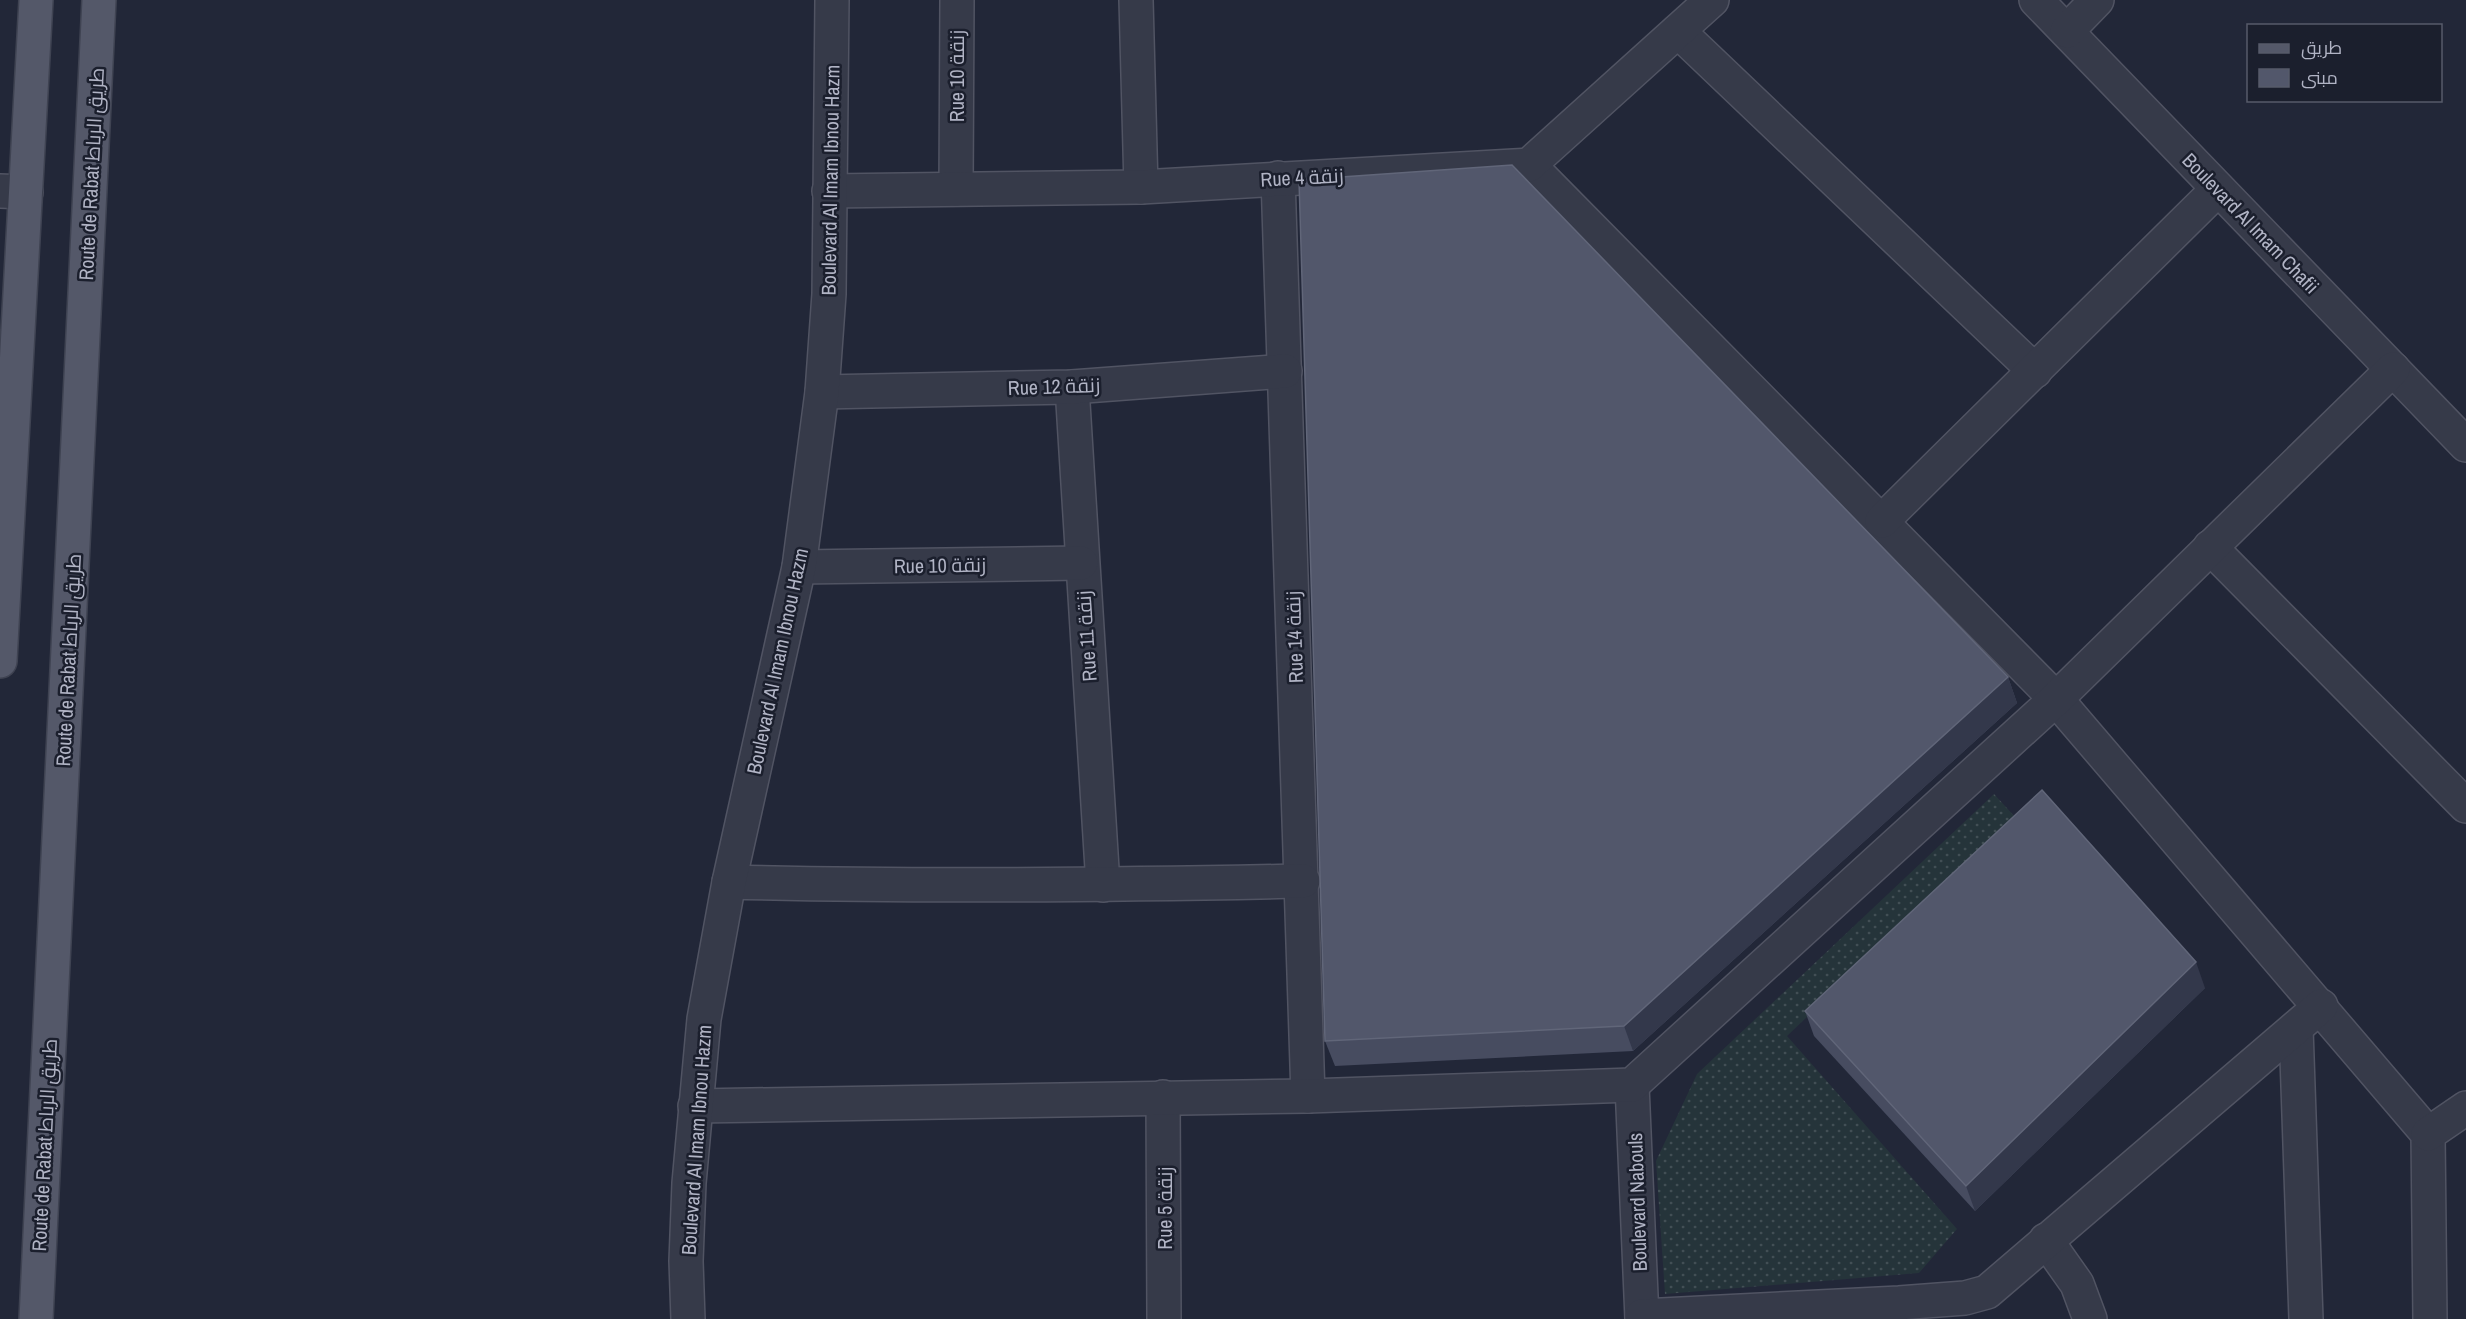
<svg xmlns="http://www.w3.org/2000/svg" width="2466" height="1319" viewBox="0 0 2466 1319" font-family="'Archivo Narrow',Cairo,sans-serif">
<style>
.grass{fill:url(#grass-dots)}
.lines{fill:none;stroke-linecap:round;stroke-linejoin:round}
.minor-casing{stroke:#515463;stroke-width:36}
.major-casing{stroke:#3f4352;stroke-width:36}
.minor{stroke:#363a49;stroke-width:33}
.major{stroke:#545869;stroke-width:33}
.wall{fill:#474c60}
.shaded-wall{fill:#33384b}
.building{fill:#52576b;stroke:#616679;stroke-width:1.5}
.labels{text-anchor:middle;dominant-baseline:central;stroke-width:5;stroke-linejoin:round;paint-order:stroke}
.street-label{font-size:20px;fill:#b1b4c5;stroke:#1b1f2d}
</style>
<defs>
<pattern id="grass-dots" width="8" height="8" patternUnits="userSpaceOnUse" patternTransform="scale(1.5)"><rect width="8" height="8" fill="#25343a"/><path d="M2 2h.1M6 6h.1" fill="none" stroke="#424f55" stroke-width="1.8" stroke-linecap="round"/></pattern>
</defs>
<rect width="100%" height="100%" fill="#222738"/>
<!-- grass -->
<path class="grass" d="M1994,794L2016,818L1787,1036L1957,1229L1919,1273L1665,1294L1656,1161L1697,1074Z"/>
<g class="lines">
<!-- minor casing -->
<g class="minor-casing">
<g id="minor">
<path d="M1136,0L1141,187"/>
<path d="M2036,0L2466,445"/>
<path d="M1678,31L2035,371"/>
<path d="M2067,31L2097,0"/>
<path d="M1529,165L2056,699L2428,1134L2430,1319"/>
<path d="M1278,178L1308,1096"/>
<path d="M956,189L957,0"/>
<path d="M0,191L26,192"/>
<path d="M829,191L1141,187L1529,165L1712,0"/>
<path d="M1072,387L1103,885"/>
<path d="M822,392L1072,387L1285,371"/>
<path d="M1882,521L2218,189"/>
<path d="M2210,547L2466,806"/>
<path d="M799,567L1081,563"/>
<path d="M729,882C920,887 1111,885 1303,881"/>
<path d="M2296,1028L2306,1319"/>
<path d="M1632,1085L1642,1319"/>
<path d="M1163,1097L1164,1319"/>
<path d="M695,1106L1308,1096L1632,1085L2056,699L2393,369"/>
<path d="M2428,1134L2466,1108"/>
<path d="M2046,1240L2077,1284L2090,1319"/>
<path d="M1642,1316L1899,1303L1965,1298L1987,1292L2321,1006"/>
<path d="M688,1319L686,1261L689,1183L704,1019L729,882L799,567L822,392L829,294L832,0"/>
</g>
</g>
<!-- major casing -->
<g class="major-casing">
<g id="major">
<path d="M0,661L36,0"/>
<path d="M36,1319L99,0"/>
</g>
</g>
<!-- minor -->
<use href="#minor" class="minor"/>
<!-- major -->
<use href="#major" class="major"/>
</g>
<!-- wall -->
<g class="wall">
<path d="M2008,677L2017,703L1633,1051L1335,1066L1325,1041Z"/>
<path d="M2205,988L1975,1211L1814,1036L1805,1011Z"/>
</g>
<!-- shaded-wall -->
<g class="shaded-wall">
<path d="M2008,677L2017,703L1633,1051L1624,1026Z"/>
<path d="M2196,962L2205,988L1975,1211L1966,1186Z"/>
</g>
<!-- building -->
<g class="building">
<path d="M1512,165L2008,677L1624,1026L1325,1041L1299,180Z"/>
<path d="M2042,790L2196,962L1966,1186L1805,1011Z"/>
</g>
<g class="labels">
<!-- street labels -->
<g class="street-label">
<text transform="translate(956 76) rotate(-90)">Rue 10 زنقة</text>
<text transform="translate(91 174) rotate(-87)">Route de Rabat طريق الرباط</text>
<text transform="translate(1302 177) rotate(-3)">Rue 4 زنقة</text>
<text transform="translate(830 180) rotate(-89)">Boulevard Al Imam Ibnou Hazm</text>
<text transform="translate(2251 223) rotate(46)">Boulevard Al Imam Chafii</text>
<text transform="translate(1054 386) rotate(-2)">Rue 12 زنقة</text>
<text transform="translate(940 565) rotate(-1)">Rue 10 زنقة</text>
<text transform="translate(1086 636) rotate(-94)">Rue 11 زنقة</text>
<text transform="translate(1294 637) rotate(-92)">Rue 14 زنقة</text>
<text transform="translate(68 660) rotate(-87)">Route de Rabat طريق الرباط</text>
<text transform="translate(777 661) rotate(-78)">Boulevard Al Imam Ibnou Hazm</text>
<text transform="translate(696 1140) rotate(-86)">Boulevard Al Imam Ibnou Hazm</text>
<text transform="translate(44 1145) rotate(-87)">Route de Rabat طريق الرباط</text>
<text transform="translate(1637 1202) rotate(-92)">Boulevard Nabouls</text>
<text transform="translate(1164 1208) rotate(-90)">Rue 5 زنقة</text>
</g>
</g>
<!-- legend -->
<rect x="2247" y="24" width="195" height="78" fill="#1b1f2d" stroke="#575b6a" stroke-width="1.5"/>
<rect x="2259" y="44" width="30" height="9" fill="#545869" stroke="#575b6a" stroke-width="1.5"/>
<text x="2301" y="54" font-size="18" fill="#b1b4c5">طريق</text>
<rect x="2259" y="69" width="30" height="18" fill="#52576b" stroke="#575b6a" stroke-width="1.5"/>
<text x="2301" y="84" font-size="18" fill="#b1b4c5">مبنى</text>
</svg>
